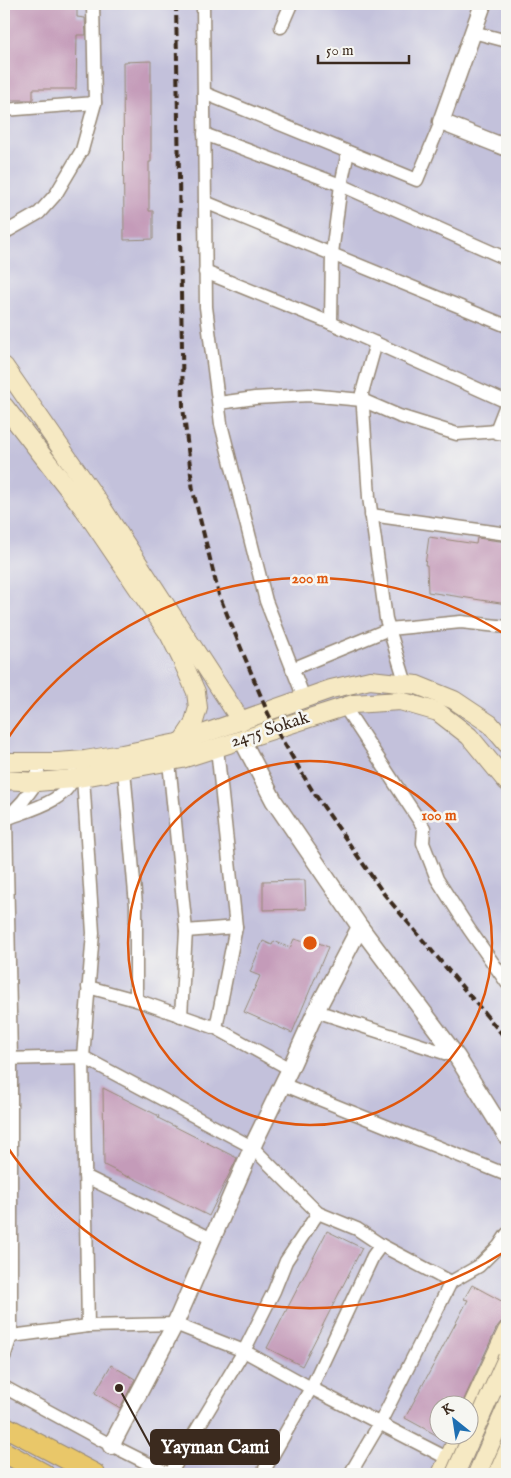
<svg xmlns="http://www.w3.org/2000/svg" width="511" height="1478" viewBox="0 0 511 1478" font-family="'IM FELL English',serif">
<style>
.industrial{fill:#c3c1db;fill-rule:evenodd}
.building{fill:#c49bb9}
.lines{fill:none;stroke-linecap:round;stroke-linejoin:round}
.minor-casing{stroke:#968876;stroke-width:15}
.tertiary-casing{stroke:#968876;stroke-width:19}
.secondary-casing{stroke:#968876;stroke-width:20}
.primary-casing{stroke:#968876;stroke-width:22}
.minor{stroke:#fff;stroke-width:12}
.tertiary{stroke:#fff;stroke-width:16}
.secondary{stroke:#f6e9c3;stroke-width:18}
.primary{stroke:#e9c769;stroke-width:20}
.rail{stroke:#3b2a1e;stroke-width:4;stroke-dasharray:8 4;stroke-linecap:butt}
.secondary-bridge-casing{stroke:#968876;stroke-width:20;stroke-linecap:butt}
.secondary-bridge{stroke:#f6e9c3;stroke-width:18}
.ring{fill:none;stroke:#df570d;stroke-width:2.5}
.labels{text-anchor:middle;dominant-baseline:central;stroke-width:5;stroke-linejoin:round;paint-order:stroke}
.street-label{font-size:18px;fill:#3b2a1e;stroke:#f6f6f2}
.centre{fill:#df570d;stroke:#f6f6f2;stroke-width:2.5}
.ring-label{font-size:15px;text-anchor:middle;font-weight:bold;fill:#df570d;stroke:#f6f6f2;stroke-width:5;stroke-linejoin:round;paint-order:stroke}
.leader{fill:none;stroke:#3b2a1e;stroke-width:2}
.callout-dot{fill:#3b2a1e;stroke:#f6f6f2;stroke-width:2}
.callout{fill:#3b2a1e;stroke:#3b2a1e;stroke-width:2}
.callout-label{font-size:19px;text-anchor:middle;font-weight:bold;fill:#fff}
</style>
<rect width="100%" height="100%" fill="#f6f6f2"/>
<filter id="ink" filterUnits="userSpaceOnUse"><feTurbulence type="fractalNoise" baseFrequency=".02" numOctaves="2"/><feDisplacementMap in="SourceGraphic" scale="10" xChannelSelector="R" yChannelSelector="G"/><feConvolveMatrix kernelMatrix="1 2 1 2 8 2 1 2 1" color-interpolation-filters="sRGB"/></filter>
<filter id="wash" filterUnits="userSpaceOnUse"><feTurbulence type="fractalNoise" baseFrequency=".0096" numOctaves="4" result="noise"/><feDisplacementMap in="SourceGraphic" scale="20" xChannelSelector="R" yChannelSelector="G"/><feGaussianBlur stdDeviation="1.12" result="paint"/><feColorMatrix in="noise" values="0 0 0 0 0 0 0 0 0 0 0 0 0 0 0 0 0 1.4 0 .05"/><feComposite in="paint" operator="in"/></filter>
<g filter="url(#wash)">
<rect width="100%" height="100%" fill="#f0e7cf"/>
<!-- industrial -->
<path class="industrial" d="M4,4H507V1364L474,1474H4ZM438,1406H468V1436H438Z"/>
<g id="blocks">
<!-- building -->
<g class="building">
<path d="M4,4H77V17L85,18L86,35H77L76,89H33V100H4Z"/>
<path d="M151,61V162H149V211H153V239L124,240L123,62Z"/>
<path d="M429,537L476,544L477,538L507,542V604L428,592L427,565H425Z"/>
<path d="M305,880L306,909L263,910V881Z"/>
<path d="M294,939L311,944L312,940L328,947L292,1033L244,1012L260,976L250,972L263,941L272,945L274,941L290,948Z"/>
<path d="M103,1088L159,1116L158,1118L237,1158L209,1216L129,1176L128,1177L104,1165Z"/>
<path d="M327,1231L362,1248L302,1366L267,1348Z"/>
<path d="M472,1285L507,1304V1320L501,1322L497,1327L461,1406H438V1436L405,1418L468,1300L464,1299Z"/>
<path d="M111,1365L135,1379L120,1408L95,1393Z"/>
</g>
</g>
</g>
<g filter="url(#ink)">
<use href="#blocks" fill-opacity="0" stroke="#968876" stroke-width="1"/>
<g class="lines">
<!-- minor casing -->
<g class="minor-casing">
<g id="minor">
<path d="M203,4L206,307L221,424L266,601L304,698"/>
<path d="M281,27L291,4"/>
<path d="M473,32L507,41"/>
<path d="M204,93L417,180L441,122"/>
<path d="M4,110L95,103"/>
<path d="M204,134L341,185L507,259"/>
<path d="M205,202L507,326"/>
<path d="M4,233L39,213L56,194L82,150L95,103L93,4"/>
<path d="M205,272L331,323L507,402"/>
<path d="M331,323L332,253L341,185L348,152"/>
<path d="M376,343L362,393L369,497L386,619L406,684"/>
<path d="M219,403L255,398L309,395L362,400L399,416L457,434L498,431"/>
<path d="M371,515L507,534"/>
<path d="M292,669L389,629L461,622L507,627"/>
<path d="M344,706L424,828L423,843L437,879L469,929L507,983"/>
<path d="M169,762L186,931L181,1016"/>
<path d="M124,770L136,905V1000"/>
<path d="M83,777L93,933L83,1057L88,1326"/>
<path d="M11,817C30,810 72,799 73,774"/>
<path d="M186,931L236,927"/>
<path d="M88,987L136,1000L216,1028L290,1069"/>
<path d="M316,1011L457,1057"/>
<path d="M216,1028L236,927L217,748"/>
<path d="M4,1059L83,1057L252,1147L318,1213L357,1229L381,1245L373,1256L311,1388L262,1474"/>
<path d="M282,1084L507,1175"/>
<path d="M85,1176L212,1239"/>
<path d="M381,1245L451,1282"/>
<path d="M4,1337L88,1326L175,1324L244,1351L311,1388L478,1474"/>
<path d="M4,1357L11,1336V1059L6,819L23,801L37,782L39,763"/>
<path d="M4,1387L107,1443L169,1474"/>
<path d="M170,1474L244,1351L274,1291L286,1261L318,1213"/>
<path d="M350,1474L380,1423L451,1282L479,1266L499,1246L507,1234"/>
</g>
</g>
<!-- tertiary casing -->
<g class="tertiary-casing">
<g id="tertiary">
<path d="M483,4L441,122L507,148"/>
<path d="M507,408L498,431L507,432"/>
<path d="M242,740L274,801L360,927L457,1057L507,1137"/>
<path d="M111,1446L175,1324L255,1141L290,1069L316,1011L360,927"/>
</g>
</g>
<!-- secondary casing -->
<g class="secondary-casing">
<g id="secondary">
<path d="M4,366L97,500L241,721"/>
<path d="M4,406L84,509L169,634L181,658L196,692L198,708L193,725L183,740"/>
<path d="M4,762H57L85,760L122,754L177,743L331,689L370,680L417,685L454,700L490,724L507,744"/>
<path d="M4,780L37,782L73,779L182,759L353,704L400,701L438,712L469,736L507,782"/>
<path d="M468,1415L507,1331"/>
<path d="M441,1474L459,1436"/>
<path d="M493,1474L507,1440"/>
</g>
</g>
<!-- primary casing -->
<g class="primary-casing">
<g id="primary">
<path d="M4,1426L95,1474"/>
<path d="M4,1452L44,1474"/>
</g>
</g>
<!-- minor -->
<use href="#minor" class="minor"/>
<!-- tertiary -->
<use href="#tertiary" class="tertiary"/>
<!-- secondary -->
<use href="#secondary" class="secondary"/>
<!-- primary -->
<use href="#primary" class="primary"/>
<!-- rail -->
<path class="rail" d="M176,4L183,407L193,491L219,595L267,711L275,728L312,790L384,894L507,1040"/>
<!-- secondary-bridge casing -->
<g class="secondary-bridge-casing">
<g id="secondary-bridge">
<path d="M455,1474L507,1358"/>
<path d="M477,1474L507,1406"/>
</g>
</g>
<!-- secondary-bridge -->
<use href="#secondary-bridge" class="secondary-bridge"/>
</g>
</g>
<!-- distance rings -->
<g class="ring">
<circle cx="310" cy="943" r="182"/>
<path d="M506 1251A365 365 0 0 1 4 1142M4 744A365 365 0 0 1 506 635"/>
</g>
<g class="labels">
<!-- street labels -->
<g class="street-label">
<text transform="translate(270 730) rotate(-18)">2475 Sokak</text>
</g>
</g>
<circle cx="310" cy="943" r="8" class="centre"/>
<g class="ring-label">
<text x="310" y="583">200 m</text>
<text x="439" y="820">100 m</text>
</g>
<!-- callouts -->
<path class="leader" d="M119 1388L151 1447"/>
<circle class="callout-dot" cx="119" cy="1388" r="5"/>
<rect class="callout" x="151" y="1430" width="128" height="34" rx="5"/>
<g class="callout-label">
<text x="215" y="1453">Yayman Cami</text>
</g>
<!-- margin -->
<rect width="511" height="1478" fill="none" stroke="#f6f6f2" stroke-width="20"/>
<!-- north arrow -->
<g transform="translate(454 1420) rotate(330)"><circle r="24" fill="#f6f6f2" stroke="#aba49d"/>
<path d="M0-4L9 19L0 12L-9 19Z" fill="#1f6fb2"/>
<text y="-8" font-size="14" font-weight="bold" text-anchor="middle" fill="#3b2a1e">K</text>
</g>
<!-- scale -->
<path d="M318 55v8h91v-8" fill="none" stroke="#3b2a1e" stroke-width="2.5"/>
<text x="326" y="55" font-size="15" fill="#3b2a1e" stroke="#f6f6f2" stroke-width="4" paint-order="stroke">50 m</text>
</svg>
